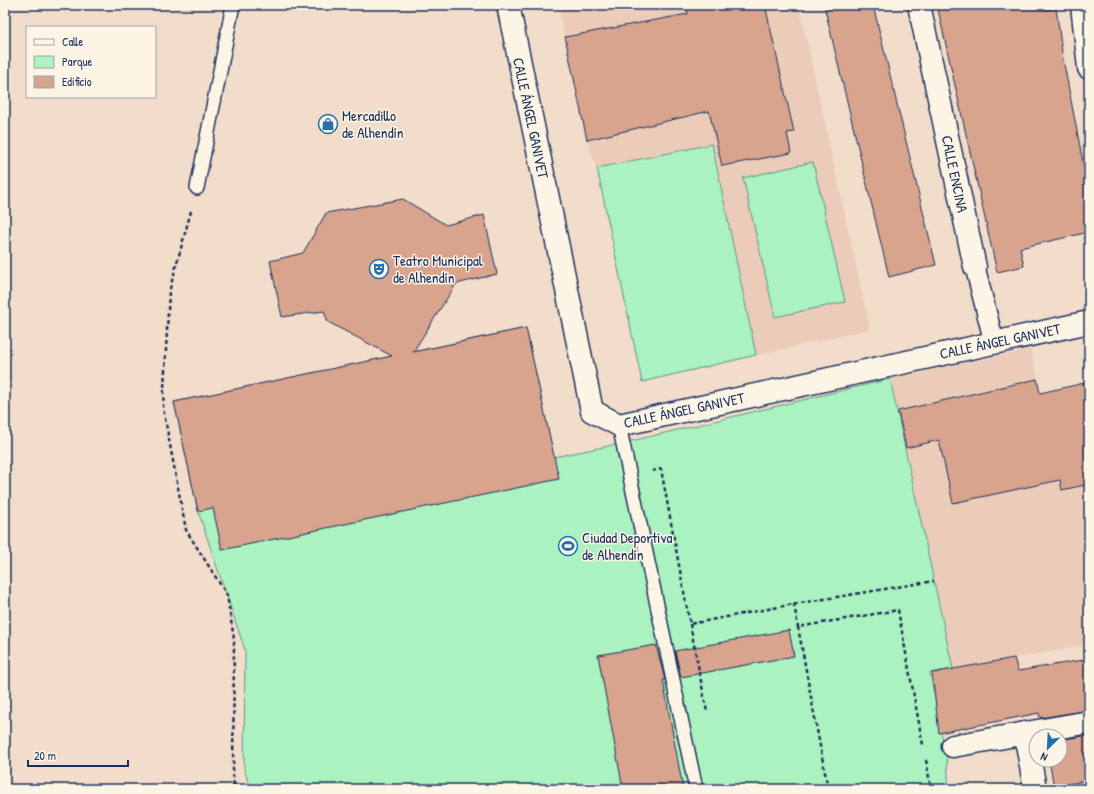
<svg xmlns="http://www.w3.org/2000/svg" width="1094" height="794" viewBox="0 0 1094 794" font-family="'Patrick Hand',sans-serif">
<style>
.built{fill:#eaccb9}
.green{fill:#aaf2bf;stroke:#62908e}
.building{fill:#d9a48e;stroke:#1b2f5e}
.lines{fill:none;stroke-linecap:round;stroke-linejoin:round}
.service-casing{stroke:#1b2f5e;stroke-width:16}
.pedestrian-casing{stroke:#1b2f5e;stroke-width:22}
.minor-casing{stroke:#1b2f5e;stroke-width:25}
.path{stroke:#1b2f5e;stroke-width:2.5;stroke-dasharray:4 3;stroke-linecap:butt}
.service{stroke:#fcf5e5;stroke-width:13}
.pedestrian{stroke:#fcf5e5;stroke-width:19}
.minor{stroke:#fcf5e5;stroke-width:22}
.labels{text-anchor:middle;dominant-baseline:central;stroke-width:3;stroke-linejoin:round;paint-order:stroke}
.poi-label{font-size:15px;fill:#1b2f5e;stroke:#fcf5e5;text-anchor:start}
.street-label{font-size:15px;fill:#1b2f5e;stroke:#fcf5e5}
</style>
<rect width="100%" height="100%" fill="#f2ddcb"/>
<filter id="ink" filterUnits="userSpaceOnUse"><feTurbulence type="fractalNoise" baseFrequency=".025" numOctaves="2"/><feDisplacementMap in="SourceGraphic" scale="8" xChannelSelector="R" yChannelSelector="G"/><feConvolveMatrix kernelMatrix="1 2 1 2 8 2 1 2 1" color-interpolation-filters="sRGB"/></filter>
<g filter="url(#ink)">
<!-- built -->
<g class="built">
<path d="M558,5H799L870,329L642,382L597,168L587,140Z"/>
<path d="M1031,349L1041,393L1089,382V645L953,669L906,448L890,379Z"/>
</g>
<!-- green -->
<g class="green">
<path d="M712,144L756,355L642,382L597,168Z"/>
<path d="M813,162L845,302L775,317L743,178Z"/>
<path d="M526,328L554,457L623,443L890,379L953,669L930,673L947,761L949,789H250L244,768L245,650L198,511L174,402Z"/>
</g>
<!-- building -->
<g class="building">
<path d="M686,5H765L794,132L787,133L791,153L722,166L709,111L587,140L565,37L688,14Z"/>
<path d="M824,5H873L936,265L889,277Z"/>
<path d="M937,5H1045L1046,10L1056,8L1063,59L1089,193V232L1020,248L1024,266L997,272Z"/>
<path d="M403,199L446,225L484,215L497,274L456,284L413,352L526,328L559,479L222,550L213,508L198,511L174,402L392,356L328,322L324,311L282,317L270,261L303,253L326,213Z"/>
<path d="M1037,379L1040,393L1089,382V484L1062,490L1060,480L953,503L939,440L906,448L898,411Z"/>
<path d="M789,630L794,656L681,677L675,651Z"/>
<path d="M656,645L665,680H663L683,789H623L598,655Z"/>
<path d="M1014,658L1018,671L1089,659V710L1040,718L1039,713L939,733L932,673Z"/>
<path d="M1089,735V780L1054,787L1049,760H1060V740Z"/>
</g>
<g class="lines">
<!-- service casing -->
<g class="service-casing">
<g id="service">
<path d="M197,188L233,5"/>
<path d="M619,425L696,789"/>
</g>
</g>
<!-- pedestrian casing -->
<g class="pedestrian-casing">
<path id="pedestrian" d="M975,267L994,342"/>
</g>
<!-- minor casing -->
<g class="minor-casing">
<g id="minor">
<path d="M508,5L592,411L619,425L1089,322"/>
<path d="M919,5L975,267"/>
<path d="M1082,5L1089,68"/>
<path d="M1025,733L1035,789"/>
<path d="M953,746L1089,722"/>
</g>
</g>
<!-- path -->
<g class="path">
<path d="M191,211L169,292L163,408L186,530L227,595L234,639L233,780L235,789"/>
<path d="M652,471L661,469L690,624L794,604L798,627"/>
<path d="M794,604L934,581"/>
<path d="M690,624L707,712"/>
<path d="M926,760L931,789"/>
<path d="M828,789L798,627L898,610L923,745"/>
</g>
<!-- service -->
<use href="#service" class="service"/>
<!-- pedestrian -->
<use href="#pedestrian" class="pedestrian"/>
<!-- minor -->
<use href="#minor" class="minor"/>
</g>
</g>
<!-- icons -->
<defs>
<g id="shop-ring" transform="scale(1)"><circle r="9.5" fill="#fcf5e5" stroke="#1f6fb2" stroke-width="1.5"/><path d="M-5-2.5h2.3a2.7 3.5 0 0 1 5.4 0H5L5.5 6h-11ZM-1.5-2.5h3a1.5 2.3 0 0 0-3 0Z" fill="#1f6fb2"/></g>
<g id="theatre-ring" transform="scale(1)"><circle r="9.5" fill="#fcf5e5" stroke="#1f6fb2" stroke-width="1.5"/><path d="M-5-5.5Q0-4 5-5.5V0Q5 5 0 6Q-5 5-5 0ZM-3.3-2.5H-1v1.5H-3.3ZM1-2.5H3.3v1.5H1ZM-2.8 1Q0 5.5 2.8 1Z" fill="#1f6fb2"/></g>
<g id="stadium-ring" transform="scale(1)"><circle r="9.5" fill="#fcf5e5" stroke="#1f6fb2" stroke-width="1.5"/><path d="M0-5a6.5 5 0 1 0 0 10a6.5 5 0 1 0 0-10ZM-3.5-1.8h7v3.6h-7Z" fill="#1f6fb2"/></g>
</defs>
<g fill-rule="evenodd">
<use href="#shop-ring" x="328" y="124"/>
<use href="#theatre-ring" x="379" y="269"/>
<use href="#stadium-ring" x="568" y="546"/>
</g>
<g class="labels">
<!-- poi labels -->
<g class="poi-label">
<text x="342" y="115">Mercadillo<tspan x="342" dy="17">de Alhendín</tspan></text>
<text x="393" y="260">Teatro Municipal<tspan x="393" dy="17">de Alhendín</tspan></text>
<text x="582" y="537">Ciudad Deportiva<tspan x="582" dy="17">de Alhendín</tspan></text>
</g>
<!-- street labels -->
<g class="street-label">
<text transform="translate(531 118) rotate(78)">CALLE ÁNGEL GANIVET</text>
<text transform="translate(955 174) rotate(78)">CALLE ENCINA</text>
<text transform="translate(1000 341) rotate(-12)">CALLE ÁNGEL GANIVET</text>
<text transform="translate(684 410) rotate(-12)">CALLE ÁNGEL GANIVET</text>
</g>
</g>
<!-- margin -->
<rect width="1094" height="794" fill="none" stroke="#fcf5e5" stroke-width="20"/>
<rect x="10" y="10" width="1074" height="774" fill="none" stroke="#1b2f5e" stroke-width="1.5" filter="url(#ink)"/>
<!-- legend -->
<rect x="26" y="26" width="130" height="72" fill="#fcf5e5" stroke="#a2a6af"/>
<rect x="34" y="39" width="20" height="6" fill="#fcf5e5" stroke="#a2a6af"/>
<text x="62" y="46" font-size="12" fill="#1b2f5e">Calle</text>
<rect x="34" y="56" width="20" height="12" fill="#aaf2bf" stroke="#a2a6af"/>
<text x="62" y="66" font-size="12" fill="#1b2f5e">Parque</text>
<rect x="34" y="76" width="20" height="12" fill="#d9a48e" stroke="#a2a6af"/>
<text x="62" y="86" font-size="12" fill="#1b2f5e">Edificio</text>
<!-- north arrow -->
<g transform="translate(1048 748) rotate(204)"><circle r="19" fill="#fcf5e5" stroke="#a2a6af"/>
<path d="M0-3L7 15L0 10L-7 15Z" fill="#1f6fb2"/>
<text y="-6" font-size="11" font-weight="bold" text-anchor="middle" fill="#1b2f5e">N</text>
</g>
<!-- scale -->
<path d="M28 760v6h100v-6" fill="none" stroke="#1b2f5e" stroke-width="2"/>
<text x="34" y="760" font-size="12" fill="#1b2f5e" stroke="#fcf5e5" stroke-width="3" paint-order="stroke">20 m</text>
</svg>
